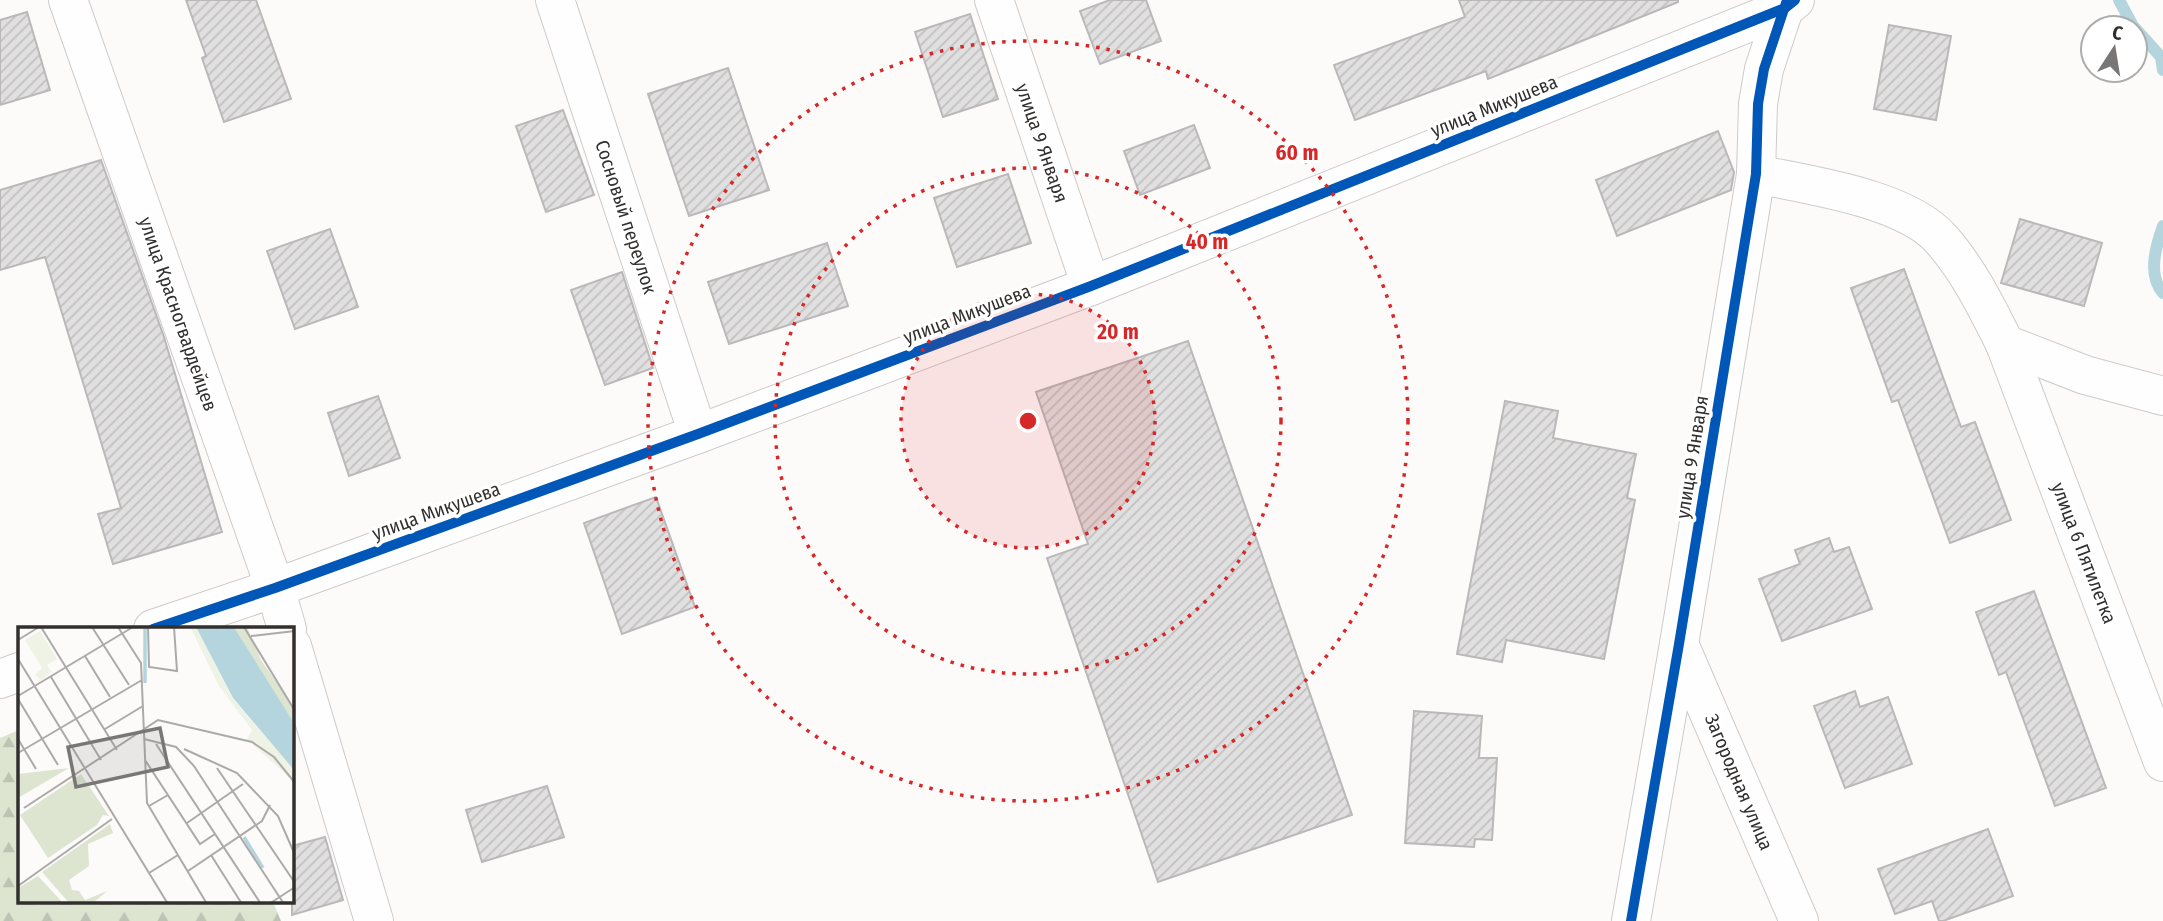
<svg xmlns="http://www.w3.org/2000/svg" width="2163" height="921" viewBox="0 0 2163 921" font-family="'Fira Sans Condensed',sans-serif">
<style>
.forest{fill:url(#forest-firs)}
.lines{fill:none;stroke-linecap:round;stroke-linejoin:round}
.stream{stroke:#b4d5dd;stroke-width:12}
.building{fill:url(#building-hatch);stroke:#bab8b9;stroke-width:2}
.minor-casing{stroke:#cdcbca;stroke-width:40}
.minor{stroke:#fffefe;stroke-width:38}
.cycleway-casing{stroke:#fff;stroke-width:15}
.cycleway{stroke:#0057b8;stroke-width:10}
.ring{fill:none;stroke:#d62828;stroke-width:3.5;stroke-dasharray:3.5 7}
.labels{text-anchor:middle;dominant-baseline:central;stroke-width:7;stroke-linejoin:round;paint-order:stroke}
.street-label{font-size:19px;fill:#32302f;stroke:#fff}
.inset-river{fill:none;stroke:#b4d5dd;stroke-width:3.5}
.inset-road{fill:none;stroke:#acaaa9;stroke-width:2}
.view{fill:#797776;fill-opacity:0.15;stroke:#797776;stroke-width:3.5}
.inset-edge{fill:none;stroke:#32302f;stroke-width:3.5}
.centre{fill:#d62828;stroke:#fff;stroke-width:3.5}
.ring-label{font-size:21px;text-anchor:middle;font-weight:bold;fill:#d62828;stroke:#fff;stroke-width:7;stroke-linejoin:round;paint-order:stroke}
</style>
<defs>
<pattern id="forest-firs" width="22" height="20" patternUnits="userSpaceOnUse" patternTransform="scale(1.75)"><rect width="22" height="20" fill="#dde4d0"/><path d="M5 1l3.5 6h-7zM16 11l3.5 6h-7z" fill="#bec4b3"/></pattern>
<pattern id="building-hatch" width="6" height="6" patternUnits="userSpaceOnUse" patternTransform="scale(1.75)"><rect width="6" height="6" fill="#e1e0e0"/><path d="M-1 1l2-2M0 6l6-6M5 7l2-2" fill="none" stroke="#c2c0c0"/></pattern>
</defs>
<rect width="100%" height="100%" fill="#fdfbfa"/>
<!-- forest -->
<path class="forest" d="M19,730V902H273L281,921H0V738Z"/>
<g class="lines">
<!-- stream -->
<g class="stream">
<path d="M2119,0L2133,26L2161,57L2163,70"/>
<path d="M2163,226C2156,246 2147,275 2163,293"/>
</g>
</g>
<!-- building -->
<g class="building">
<path d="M186,0H256L291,99L224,122L202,58L206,56Z"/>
<path d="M1110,0H1146L1161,41L1100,64L1080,11Z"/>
<path d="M1459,0H1678V2L1488,79L1486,71L1355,120L1334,65L1465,17Z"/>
<path d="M27,12L50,90L0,105V20Z"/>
<path d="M970,14L998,99L943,117L915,32Z"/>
<path d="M1889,25L1951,36L1936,120L1874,109Z"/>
<path d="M728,68L769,190L689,216L648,94Z"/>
<path d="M563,110L594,195L546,212L516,126Z"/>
<path d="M1194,125L1210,168L1140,195L1124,151Z"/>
<path d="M1718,131L1734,172L1731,190L1617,236L1596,180Z"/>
<path d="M101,160L164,337L222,532L113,564L98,514L121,508L45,257L0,270V190Z"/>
<path d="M1008,174L1031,243L957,267L934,198Z"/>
<path d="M2020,219L2102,243L2084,306L2001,283Z"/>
<path d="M330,229L358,307L295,329L267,251Z"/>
<path d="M827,243L848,306L729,344L708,282Z"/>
<path d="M1904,269L1961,427L1975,422L2011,520L1950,543L1898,400L1892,402L1851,288Z"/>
<path d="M622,272L653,368L605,385L571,290Z"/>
<path d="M1188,341L1352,815L1158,882L1047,558L1088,544L1036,392Z"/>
<path d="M378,396L400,458L349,476L328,413Z"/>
<path d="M1505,401L1558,411L1553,438L1636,454L1627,498L1635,500L1604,659L1506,640L1502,662L1457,654Z"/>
<path d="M656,497L695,607L622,634L584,523Z"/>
<path d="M1829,538L1834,552L1849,547L1872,609L1782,641L1759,579L1800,564L1795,550Z"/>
<path d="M2034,591L2106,788L2055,806L2006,672L1999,675L1976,612Z"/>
<path d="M1855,691L1860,707L1888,697L1912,764L1845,788L1814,706Z"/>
<path d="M1414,711L1482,716L1479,758H1497L1492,840L1475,839L1474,847L1405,843Z"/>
<path d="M547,786L564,837L482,862L466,810Z"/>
<path d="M1988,829L2013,896L1943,921H1939L1932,901L1895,914L1878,869Z"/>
<path d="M325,837L343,900L292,915V846Z"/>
</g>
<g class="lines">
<!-- minor casing -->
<g class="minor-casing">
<g id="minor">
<path d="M68,0L275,588L287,629"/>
<path d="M555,0L698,434"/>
<path d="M994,0L1091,286"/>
<path d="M1756,174C1808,185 1905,198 1941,239C1968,269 1987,308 2005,344L2085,375L2163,396"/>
<path d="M2005,344L2163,762"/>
<path d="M153,629L275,588L698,434L1091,286L1785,8L1795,0"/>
<path d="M1679,644L1799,921"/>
<path d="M292,646L374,921"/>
<path d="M0,679L19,672"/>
<path d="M1631,921L1679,644L1756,174L1758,104L1764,69L1787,0"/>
</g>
</g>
<!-- minor -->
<use href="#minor" class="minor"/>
<!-- cycleway casing -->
<g class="cycleway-casing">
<g id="cycleway">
<path d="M153,629L275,588L698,434L1091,286L1785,8L1795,0"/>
<path d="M1631,921L1679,644L1756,174L1758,104L1764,69L1786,3"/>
</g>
</g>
<!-- cycleway -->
<use href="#cycleway" class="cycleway"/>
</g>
<!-- distance rings -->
<circle cx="1028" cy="421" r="127" fill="#d62828" fill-opacity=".12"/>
<g class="ring">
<circle cx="1028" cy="421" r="127"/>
<circle cx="1028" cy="421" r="253"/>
<circle cx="1028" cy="421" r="380"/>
</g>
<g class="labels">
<!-- street labels -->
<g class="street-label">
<text transform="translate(1494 106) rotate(-22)">улица Микушева</text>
<text transform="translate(1042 143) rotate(71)">улица 9 Января</text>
<text transform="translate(626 217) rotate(72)">Сосновый переулок</text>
<text transform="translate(178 314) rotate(71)">улица Красногвардейцев</text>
<text transform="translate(967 314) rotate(-21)">улица Микушева</text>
<text transform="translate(1692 457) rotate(-81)">улица 9 Января</text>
<text transform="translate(436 511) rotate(-20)">улица Микушева</text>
<text transform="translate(2084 553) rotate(69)">улица 6 Пятилетка</text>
<text transform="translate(1739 782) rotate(67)">Загородная улица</text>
</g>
</g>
<!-- overview -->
<g transform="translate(18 627)">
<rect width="276" height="276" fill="#fdfbfa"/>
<path d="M172,0H178L215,72L276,143V155L229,112L234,103L201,59ZM22,4L39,32L29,38L34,45L23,53L17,48L24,41L7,13Z" fill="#eef3e5"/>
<path d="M216,0H229L243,33L276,81V97ZM51,141L0,171V147ZM63,147L91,189L85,188L79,198L30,231L2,188ZM92,197L95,206L70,217L71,239L51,253L54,263L61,264L67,273L89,264L75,276H51L24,245ZM20,249L45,276L0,277V261Z" fill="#dde4d0"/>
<path d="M178,0H216L274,93L276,143L215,71Z" fill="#b4d5dd"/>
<path class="inset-river" d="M127,0V56M226,210L245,241"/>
<path class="inset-road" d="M23,0L99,123M74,0L111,58M100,0L123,36L129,176L189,277M130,0L131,40L159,44L156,0M226,0L277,84M233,9L277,4M0,13L21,0M67,29L92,70M0,32L150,277M33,50L83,133M0,69L115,0M0,72L40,138M87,102L125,79M0,112L18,142M126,112L158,120L176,139L266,277M138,117L243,277M166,122L219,146L260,189L277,228M0,126L124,53M127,133L182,217L197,207M199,141L277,256M131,179L150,168M6,181L140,93L234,115L256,130L277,156M169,196L225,157M193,228L224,277M170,244L244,194L252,178M131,246L160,228M0,259L94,192M251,277L277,260"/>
<path class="view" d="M142,101L150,140L58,160L50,120Z"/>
<rect width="276" height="276" class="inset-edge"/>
</g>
<circle cx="1028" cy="421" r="10" class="centre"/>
<g class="ring-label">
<text x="1297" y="160">60 m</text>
<text x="1207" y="249">40 m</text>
<text x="1118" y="339">20 m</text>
</g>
<!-- north arrow -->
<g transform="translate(2114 49) rotate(12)"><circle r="33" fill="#ffffff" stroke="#adacac" stroke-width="2"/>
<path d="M0-5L12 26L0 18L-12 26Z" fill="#797776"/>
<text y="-10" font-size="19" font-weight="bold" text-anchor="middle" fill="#32302f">С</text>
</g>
</svg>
